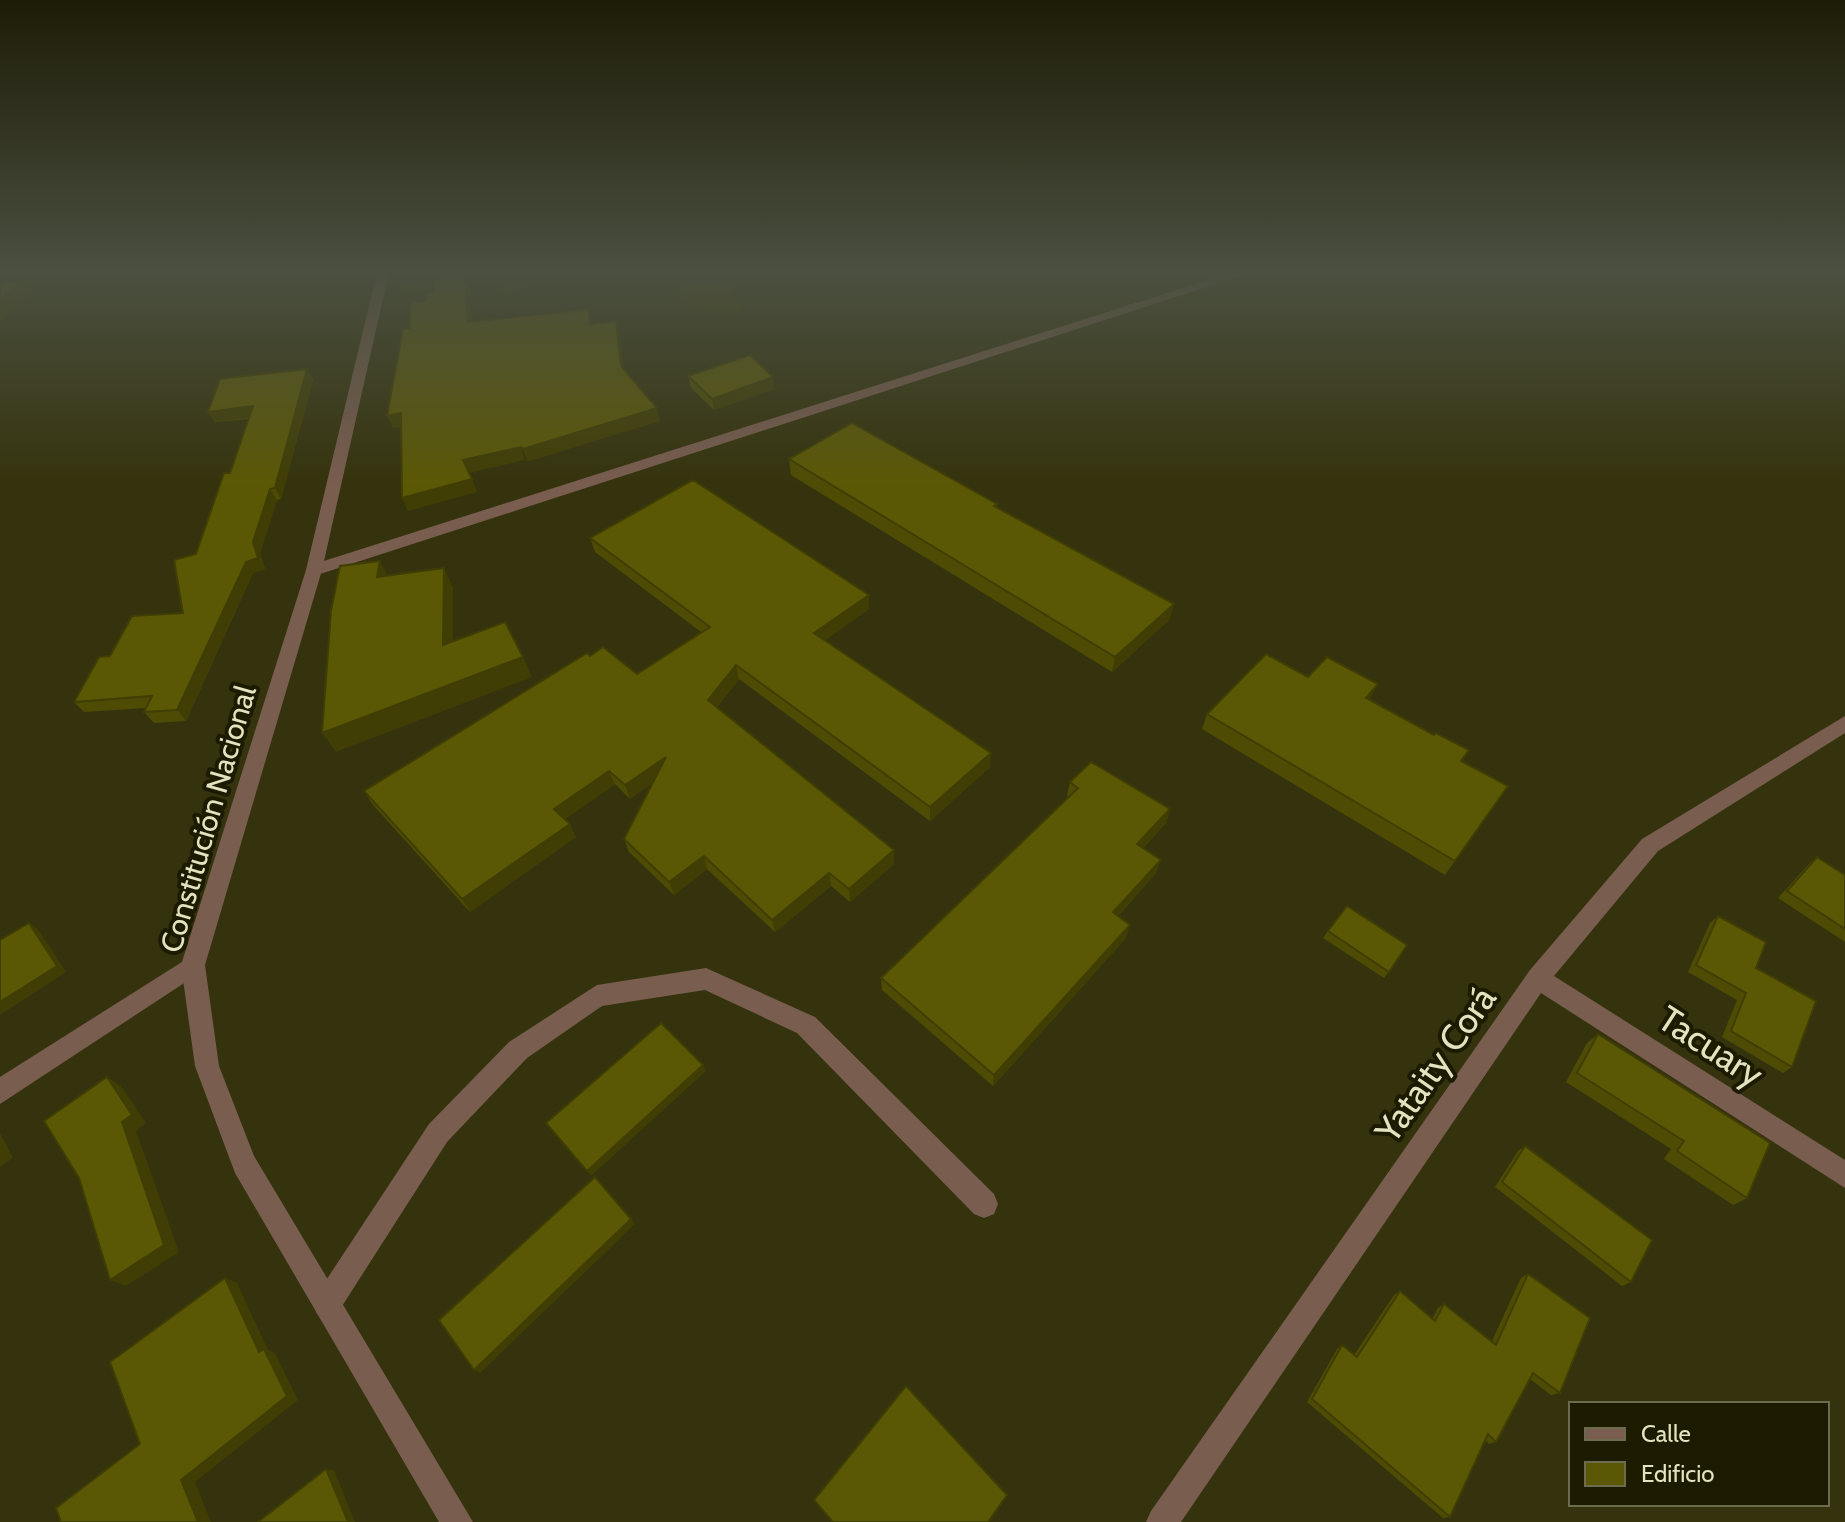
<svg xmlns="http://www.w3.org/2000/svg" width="1845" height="1522" viewBox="0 0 1845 1522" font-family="Cabin,sans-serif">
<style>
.green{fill:#413e03}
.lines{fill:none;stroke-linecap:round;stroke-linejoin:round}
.service{fill:#795d4f;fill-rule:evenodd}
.minor{fill:#795d4f;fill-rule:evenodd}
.tertiary{fill:#795d4f;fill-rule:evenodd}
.wall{fill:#4e4c04}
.shaded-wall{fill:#403e04}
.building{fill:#5b5805;stroke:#403e04;stroke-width:2}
.labels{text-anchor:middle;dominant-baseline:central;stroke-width:8;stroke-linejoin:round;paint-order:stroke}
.street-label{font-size:30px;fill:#e4e3c0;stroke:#1c1b00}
.near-street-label{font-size:36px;fill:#e4e3c0;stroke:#1c1b00}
</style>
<rect width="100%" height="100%" fill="#35330d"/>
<!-- green -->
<g class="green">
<path d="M615,272L611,283L574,285L553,279L529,287H513L512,295L504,293L499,280L492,278C477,279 463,277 448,280C423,285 424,300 395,286V281L408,273Z"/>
<path d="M704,272H769V274C749,276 740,276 729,295L743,306V311C723,315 697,315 681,301V283L691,274Z"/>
</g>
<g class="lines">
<!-- service -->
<path class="service" d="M706,968L815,1017L994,1194L998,1204L994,1214L984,1218L974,1214L797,1033L705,990L602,1006L527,1058L447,1142L337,1314L327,1318L317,1314L313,1304L317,1294L429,1124L509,1042L597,985Z"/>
<!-- minor -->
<g class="minor">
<path d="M1233,272H1253L320,574H308L306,570L308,566Z"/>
<path d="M1845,716V733L1658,851L1554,976L1845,1160V1188L1541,993L1181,1522H1146L1151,1511L1530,970L1642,839Z"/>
<path d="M193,955L201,958L205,965L201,972L0,1104V1077Z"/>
</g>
<!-- tertiary -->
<path class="tertiary" d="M377,272H389L322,570L205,965L219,1066L254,1156L473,1522H439L235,1173L195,1066L181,965L306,570Z"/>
</g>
<!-- wall -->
<g class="wall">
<path d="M307,369L313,380L281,499L277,500L260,553L265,569L253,573L186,721L154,723L144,712L146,708L84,712L74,702L110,656L183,613L196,554L230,473L248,419L215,422L208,412Z"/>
<path d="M688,376L774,389L714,410L691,388Z"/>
<path d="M789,459L997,504V508L1170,619L1112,672L791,475Z"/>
<path d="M590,538L869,595V609L825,640L990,767L930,821L739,679L717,707L894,850V864L850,902L831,886L775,932L707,869L674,895L629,852L624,839L652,783L630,799L615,784L565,819L576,837L470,912L373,805L364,791L590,656L637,674L701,632L595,552Z"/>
<path d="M1308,677L1370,700L1462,761L1508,786L1445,875L1202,729L1207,714Z"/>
<path d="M1070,782L1170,809L1166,823L1143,848L1156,873L1118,916L1126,938L993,1086L882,990L881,978L1069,797L1067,796Z"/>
<path d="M1817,857L1845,875V942L1778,898L1809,864Z"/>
<path d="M1718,916L1756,968L1792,1067L1783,1073L1722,1037L1737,1000L1688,972L1710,923Z"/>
<path d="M1328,931L1407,945L1384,978L1323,938Z"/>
<path d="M1598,1034L1747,1198L1733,1205L1664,1159L1671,1149L1566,1082L1587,1043Z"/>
<path d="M1525,1146L1631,1282L1622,1286L1495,1187L1518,1151Z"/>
<path d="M1528,1274L1560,1393L1551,1395L1530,1379L1496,1442L1489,1444L1485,1440L1450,1517L1443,1518L1307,1402L1337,1349L1342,1345L1354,1355L1394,1295L1400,1291L1432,1319L1438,1308L1444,1304L1492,1341L1521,1278Z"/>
</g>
<!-- shaded-wall -->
<g class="shaded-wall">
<path d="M240,272H314L237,280L233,273Z"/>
<path d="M465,272H469L473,334L468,322Z"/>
<path d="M25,280L34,292L0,321V300Z"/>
<path d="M616,321L619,333L625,378L621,366Z"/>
<path d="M307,369L313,380L281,499L275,488Z"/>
<path d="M773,377L774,389L714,410L712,399Z"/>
<path d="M253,406L259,417L215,422L208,412Z"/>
<path d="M657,408L660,421L527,462L523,449Z"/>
<path d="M401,413L407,426L393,428L387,416Z"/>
<path d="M521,447L525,460L468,473L463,460Z"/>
<path d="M472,479L477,492L408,511L402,498Z"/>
<path d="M270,489L277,500L260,553L265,569L253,573L186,721L177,710L253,542Z"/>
<path d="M380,561L390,581L377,577Z"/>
<path d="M444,568L453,588V664L443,645Z"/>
<path d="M869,595V609L816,647L814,633Z"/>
<path d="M1174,604L1170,619L1112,672L1115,657Z"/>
<path d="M523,657L532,677L336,752L322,733Z"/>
<path d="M736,665L739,679L712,714L708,700Z"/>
<path d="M1378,684L1370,699L1358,713L1366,698Z"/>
<path d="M991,753L990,767L930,821V807Z"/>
<path d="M666,757L670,770L630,799L625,785Z"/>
<path d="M609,771L615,784L560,822L554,809Z"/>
<path d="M1170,809L1166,823L1133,858L1137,844Z"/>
<path d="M570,824L576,837L470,912L462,899Z"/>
<path d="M894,850V864L850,902L849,889Z"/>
<path d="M704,856L707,869L674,895L669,882Z"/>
<path d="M1161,860L1156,873L1109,925L1113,912Z"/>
<path d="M829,873L831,886L775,932L772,920Z"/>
<path d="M29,923L38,929L66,972L0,1015V1002Z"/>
<path d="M1130,925L1126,938L993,1086L994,1075Z"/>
<path d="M703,1065L706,1071L591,1176L587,1171Z"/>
<path d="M107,1077L121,1086L146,1123L136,1131L179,1252L126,1286L110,1280Z"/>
<path d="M0,1133L13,1158L0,1167Z"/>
<path d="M631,1219L635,1224L480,1373L474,1370Z"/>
<path d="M225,1278L237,1283L268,1350L275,1353L298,1400L195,1482L211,1522H198L181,1480L259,1352Z"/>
<path d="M326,1469L334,1470L355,1522H348Z"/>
</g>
<!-- building -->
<g class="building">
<path d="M433,272H465L468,322L589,309L590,324L616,321L621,366L657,408L523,449L521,447L463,460L472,479L402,498L401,413L387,416L403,329L410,328V302L426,300V294L434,293Z"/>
<path d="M25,280L0,300V283Z"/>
<path d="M750,355L773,377L712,399L688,376Z"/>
<path d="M307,369L275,488L270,489L253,542L258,558L246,562L177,710L144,712L152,696L74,702L99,657L110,656L132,616L183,613L174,560L196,554L224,473H230L253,406L208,412L220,379Z"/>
<path d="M852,423L997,504L994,506L1174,604L1115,657L789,459Z"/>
<path d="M693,480L869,595L814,633L991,753L930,807L736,665L708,700L894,850L849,889L829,873L772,920L704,856L669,882L624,839L666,757L625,785L609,771L554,809L570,824L462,899L364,791L587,653L590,656L603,647L637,674L710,627L590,538Z"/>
<path d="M380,561L377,577L444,568L443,645L505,622L523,657L322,733L331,611L340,566Z"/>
<path d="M1266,654L1308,677L1327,657L1378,684L1366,698L1434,735L1436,733L1469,750L1461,761L1508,786L1455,861L1207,714Z"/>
<path d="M1091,762L1170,809L1137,844L1161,860L1113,912L1130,925L994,1075L881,978L1078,788L1070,782Z"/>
<path d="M1817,857L1845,875V929L1787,891Z"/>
<path d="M1347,906L1407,945L1389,972L1328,931Z"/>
<path d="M1718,916L1766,942L1756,968L1816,1001L1792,1067L1731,1031L1746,993L1696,965Z"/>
<path d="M29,923L57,966L0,1002V940Z"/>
<path d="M661,1023L703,1065L587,1171L546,1123Z"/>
<path d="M1598,1034L1770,1143L1747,1198L1677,1151L1684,1141L1577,1073Z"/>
<path d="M107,1077L132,1115L122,1122L164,1245L110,1280L79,1178L44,1121Z"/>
<path d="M1525,1146L1652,1240L1631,1282L1502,1182Z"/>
<path d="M595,1177L631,1219L474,1370L439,1320Z"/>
<path d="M1528,1274L1590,1318L1560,1393L1533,1373L1496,1442L1488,1434L1450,1517L1312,1399L1342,1345L1357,1357L1400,1291L1435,1321L1444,1304L1496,1345Z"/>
<path d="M225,1278L259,1352L264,1349L287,1396L181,1480L198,1522H61L56,1508L140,1444L110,1362Z"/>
<path d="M906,1386L1007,1495L988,1522H833L814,1500Z"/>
<path d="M326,1469L348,1522H258Z"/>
</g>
<!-- sky -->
<linearGradient id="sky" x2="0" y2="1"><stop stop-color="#1d1c07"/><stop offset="0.56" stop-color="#4b5040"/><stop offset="1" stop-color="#4b5040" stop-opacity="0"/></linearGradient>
<rect width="1845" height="486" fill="url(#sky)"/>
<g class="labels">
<!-- street labels -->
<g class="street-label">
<text transform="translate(208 819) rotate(-74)">Constitución Nacional</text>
</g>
<!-- near-street labels -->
<g class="near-street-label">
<text transform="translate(1711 1046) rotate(33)">Tacuary</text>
<text transform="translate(1435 1064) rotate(-55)">Yataity Corá</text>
</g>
</g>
<!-- legend -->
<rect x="1569" y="1402" width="260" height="104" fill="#1c1b00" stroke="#6c6b4d" stroke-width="2"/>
<rect x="1585" y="1428" width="40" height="12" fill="#795d4f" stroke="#6c6b4d" stroke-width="2"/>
<text x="1641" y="1442" font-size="24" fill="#e4e3c0">Calle</text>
<rect x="1585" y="1462" width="40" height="24" fill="#5b5805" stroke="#6c6b4d" stroke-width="2"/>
<text x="1641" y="1482" font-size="24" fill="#e4e3c0">Edificio</text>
</svg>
